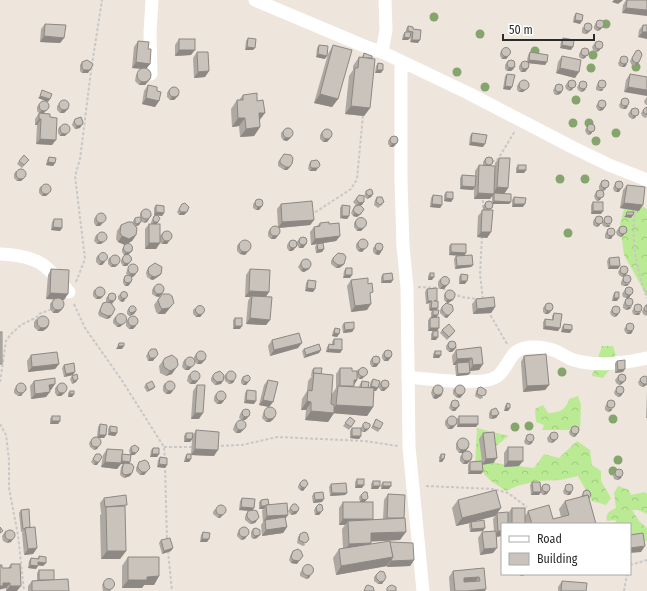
<svg xmlns="http://www.w3.org/2000/svg" width="647" height="591" viewBox="0 0 647 591" font-family="'Fira Sans Condensed',sans-serif">
<style>
.forest{fill:url(#forest-crowns)}
.lines{fill:none;stroke-linecap:round;stroke-linejoin:round}
.path{stroke:#c8c8c8;stroke-width:2;stroke-dasharray:3 2;stroke-linecap:butt}
.minor{stroke:#fff;stroke-width:13}
.tree{fill:#86a56d}
.wall{fill:#ada8a1}
.shaded-wall{fill:#8d8883}
.building{fill:#c9c3bb;stroke:#8d8883;fill-rule:evenodd}
</style>
<defs>
<pattern id="forest-crowns" width="20" height="18" patternUnits="userSpaceOnUse"><rect width="20" height="18" fill="#bbea94"/><path d="M2 6a3 3 0 1 1 6 0M12 15a3 3 0 1 1 6 0" fill="none" stroke="#a1c980"/></pattern>
</defs>
<rect width="100%" height="100%" fill="#eee5dc"/>
<!-- forest -->
<g class="forest">
<path d="M627,197L647,209V296L624,255L620,224Z"/>
<path d="M602,346H613C619,363 613,365 603,378L592,376Z"/>
<path d="M578,396L581,405L580,430H542L544,425L536,422L535,409L543,405L548,413C559,413 566,410 569,399Z"/>
<path d="M477,428L508,436L494,448L495,463L534,468L544,454L559,458L577,441L590,450L592,465L601,471V481L611,498L606,505L592,501L578,476L560,480L537,481L517,486L506,491L491,481L475,465Z"/>
<path d="M618,486L629,490L631,495L645,492L647,494V514L638,510H632L639,521L647,528V541L630,539V524H617L615,520L607,521C605,513 610,511 616,508L614,493Z"/>
</g>
<g class="lines">
<!-- path -->
<g class="path">
<path d="M492,162L498,159L515,131"/>
<path d="M483,208V196"/>
<path d="M635,209C631,241 636,268 647,298"/>
<path d="M311,215L351,189L357,179L363,115"/>
<path d="M482,236L480,274L483,300"/>
<path d="M76,282L85,259L75,176L80,159L91,71L102,0"/>
<path d="M418,287L440,288L449,291"/>
<path d="M453,293L461,297L478,299"/>
<path d="M74,304L85,328L121,379L164,447L165,459"/>
<path d="M488,311L507,344"/>
<path d="M0,382L6,341L11,334L21,325L37,317L39,314L52,309"/>
<path d="M0,424L6,435L9,460V488L18,535L24,591"/>
<path d="M216,446L242,445L277,437L365,441L398,446"/>
<path d="M164,447H193"/>
<path d="M165,465L167,541"/>
<path d="M426,486L493,489L508,493L527,507"/>
<path d="M168,551L172,591"/>
<path d="M630,565L647,560"/>
<path d="M624,591L627,574"/>
</g>
<!-- minor -->
<g class="minor">
<path d="M255,0L369,48L382,52L468,93L572,147L609,165L647,180"/>
<path d="M382,52L386,30L385,0"/>
<path d="M401,62V180L403,246L407,287L409,447L423,591"/>
<path d="M151,74L150,33L152,0"/>
<path d="M0,254C13,255 28,256 40,263C51,269 60,282 69,292"/>
<path d="M408,377C426,379 483,386 496,377C511,367 507,348 532,347C540,347 550,348 558,352C564,355 568,359 574,360C595,367 627,363 647,358"/>
</g>
</g>
<!-- trees -->
<g class="tree">
<circle cx="434" cy="17" r="4.5"/>
<circle cx="606" cy="24" r="4.5"/>
<circle cx="480" cy="34" r="4.5"/>
<circle cx="535" cy="51" r="4.5"/>
<circle cx="593" cy="55" r="4.5"/>
<circle cx="636" cy="67" r="4.5"/>
<circle cx="591" cy="68" r="4.5"/>
<circle cx="457" cy="72" r="4.5"/>
<circle cx="485" cy="87" r="4.5"/>
<circle cx="576" cy="100" r="4.5"/>
<circle cx="573" cy="123" r="4.5"/>
<circle cx="589" cy="123" r="4.5"/>
<circle cx="616" cy="133" r="4.5"/>
<circle cx="596" cy="141" r="4.5"/>
<circle cx="560" cy="179" r="4.5"/>
<circle cx="585" cy="179" r="4.5"/>
<circle cx="568" cy="233" r="4.5"/>
<circle cx="562" cy="372" r="4.5"/>
<circle cx="613" cy="419" r="4.5"/>
<circle cx="529" cy="426" r="4.5"/>
<circle cx="515" cy="427" r="4.5"/>
<circle cx="618" cy="460" r="4.5"/>
<circle cx="613" cy="471" r="4.5"/>
</g>
<!-- wall -->
<g class="wall">
<path d="M626,0H647L622,13L623,5Z"/>
<path d="M576,13L580,24L573,22L574,16Z"/>
<path d="M597,21L600,30L597,31L594,29V26Z"/>
<path d="M45,24L64,38L60,43L40,42L41,29Z"/>
<path d="M643,25H647L638,37L639,30Z"/>
<path d="M408,26L413,29L418,43L410,42L411,35L408,40H402L403,35L405,32H406V29Z"/>
<path d="M583,27H584L588,33L585,34L582,33V29Z"/>
<path d="M248,38L253,50H245L246,41Z"/>
<path d="M563,38L571,50L560,48L561,41Z"/>
<path d="M179,39L191,55L175,56V45Z"/>
<path d="M138,41L148,49L150,64L146,69L151,78L145,85H139L135,81L136,75L141,69L132,68L134,47Z"/>
<path d="M596,41L599,51L596,52L593,50L592,47Z"/>
<path d="M319,45L325,59L316,57L317,48Z"/>
<path d="M333,45L338,99L332,107L314,103L328,54Z"/>
<path d="M582,49L587,55L585,58L582,59L579,57V54Z"/>
<path d="M502,50L508,57L506,59H502L500,56V53Z"/>
<path d="M636,51L639,62L637,65L634,66L631,64L630,61Z"/>
<path d="M197,52L209,71L205,77L194,78L193,58Z"/>
<path d="M530,52L547,62L545,65L528,63L529,67L527,70L525,72H521L519,69V66L521,63L527,61L528,55Z"/>
<path d="M364,53L372,58L370,108L364,116L345,114L349,76L353,70V66L359,57H362Z"/>
<path d="M562,56L575,78L556,73L558,62Z"/>
<path d="M622,57L625,67H622L619,66L618,63Z"/>
<path d="M82,62L88,73H82L80,71V65Z"/>
<path d="M507,62L514,69L511,71H507L505,69V65Z"/>
<path d="M378,63L383,70L381,73H375L376,66Z"/>
<path d="M507,74L512,87L510,90L503,89L505,76Z"/>
<path d="M630,74L647,77L624,92L626,80Z"/>
<path d="M569,80L572,90L569,91L566,89L565,86Z"/>
<path d="M599,81L602,91H599L596,90V87Z"/>
<path d="M581,82L584,91L581,92L578,90L577,87Z"/>
<path d="M519,83L528,87L523,92H519L517,90V86Z"/>
<path d="M148,85L157,91L159,101L155,107L142,104L144,91Z"/>
<path d="M557,85L560,94L556,95L554,94L553,90Z"/>
<path d="M169,90L179,95L174,100H170L167,97V93Z"/>
<path d="M243,95L260,127L254,136L240,137L239,126L232,127L231,109L237,100H239Z"/>
<path d="M647,97V105L645,104L644,101Z"/>
<path d="M623,99L626,109H623L620,108L619,105Z"/>
<path d="M600,100L603,110L599,111L597,109L596,106Z"/>
<path d="M60,103L69,108L64,113H60L57,110V106Z"/>
<path d="M39,104L48,108L44,113L50,117L52,145L36,144L37,125H35V119L39,113L37,111V107Z"/>
<path d="M632,108L635,118L632,119L629,117L628,114Z"/>
<path d="M645,108L647,117L645,118L642,116L641,113Z"/>
<path d="M75,119L80,128L75,129L72,125L73,122Z"/>
<path d="M588,125L591,134L588,135L586,133L585,130Z"/>
<path d="M60,126L69,131L65,136H60L58,133V129Z"/>
<path d="M283,131L291,138L287,141L283,140L281,137V133Z"/>
<path d="M322,132L332,136L327,142H323L320,139V135Z"/>
<path d="M472,133L483,147L469,145L470,136Z"/>
<path d="M390,138L396,145L393,147H390L388,144V141Z"/>
<path d="M284,154L292,164L290,167L287,170H284L278,166V162Z"/>
<path d="M49,157L55,163L53,166L46,165L47,160Z"/>
<path d="M499,158L508,188L504,194L511,202L509,204H493L490,210L491,232L487,238L477,237L478,216L483,210V206L485,203H492V196L494,193L490,199H474V188L473,190L460,189V178L462,175L475,176V171L479,165L483,166V162L485,159L491,166L494,179L495,163Z"/>
<path d="M29,160L22,168L17,164L19,161Z"/>
<path d="M311,161L316,171H310L308,169L309,164Z"/>
<path d="M518,165L526,170L524,173H516V168Z"/>
<path d="M16,171L26,176L21,181H17L14,178V174Z"/>
<path d="M602,180L607,187L605,190L602,191L599,189V186Z"/>
<path d="M616,182L619,192H616L614,191L613,188Z"/>
<path d="M627,185L639,211L620,208L623,190Z"/>
<path d="M41,186L51,191L46,196H42L39,193V189Z"/>
<path d="M597,190L600,200L597,201L595,199L594,196Z"/>
<path d="M366,191L373,194L371,197L367,199L364,196Z"/>
<path d="M446,192L453,199L451,202L444,201V195Z"/>
<path d="M359,195L362,205H360L363,211L361,214L357,217L353,216L351,213L353,209L355,206L356,205L353,202Z"/>
<path d="M433,195L442,205L440,208L430,207L431,198Z"/>
<path d="M377,197L384,202L382,205L378,208L374,205L375,200Z"/>
<path d="M514,197L523,207H512V200Z"/>
<path d="M255,202L263,205L259,210H256L253,208V204Z"/>
<path d="M593,202L601,214H591V205Z"/>
<path d="M182,204L187,212L184,215H179L177,212Z"/>
<path d="M281,204L314,220L310,225L279,228L278,236L275,239H271L268,236V232L270,229L278,227L277,209Z"/>
<path d="M156,205L164,213L162,216L157,215L158,222L157,224L160,236L164,231L172,237L167,244H162L160,242V243L156,249H145V229L149,224H151V222L154,216L156,215H154V208Z"/>
<path d="M342,205L349,216L347,219L340,218V208Z"/>
<path d="M142,211L152,215L147,222L144,223L141,221L139,225L136,226V235L132,241L128,243L133,250L128,255L131,261L127,266H123L121,263V260L125,255H124L122,252V249L125,245L118,242L116,239L117,231L121,225L133,224V221L135,218H140V214Z"/>
<path d="M96,216L105,220L100,226H96L94,223V219Z"/>
<path d="M606,217L609,227H606L603,226L602,223Z"/>
<path d="M54,219L62,228L60,231L51,230L52,222Z"/>
<path d="M594,219H595L599,226L596,227L593,225V222Z"/>
<path d="M356,220L364,228L361,231H357L354,227V223Z"/>
<path d="M320,223L329,224L340,236L336,241L311,245L310,232L314,227L317,226Z"/>
<path d="M620,226L623,236L620,237L617,235L616,232Z"/>
<path d="M608,229L611,239H608L605,238V234Z"/>
<path d="M97,234L104,242L101,244H97L94,241L95,237Z"/>
<path d="M299,239L307,243L303,248H299L297,245V242Z"/>
<path d="M289,242L295,249L292,251H289L287,248V245Z"/>
<path d="M358,242L367,246L362,252L358,251L356,248V244Z"/>
<path d="M239,243L251,248L245,255L240,254L237,251V246Z"/>
<path d="M317,244L324,249L322,252L316,253L315,247Z"/>
<path d="M451,244L466,253L464,256L449,255V246Z"/>
<path d="M375,246L381,252L379,255L375,254L373,252V248Z"/>
<path d="M98,255L105,262L102,265H99L96,262V258Z"/>
<path d="M456,256L473,265L471,267L455,269L454,259Z"/>
<path d="M110,257L118,265L115,267H111L108,264V260Z"/>
<path d="M333,258L344,264L342,266L339,268H336L331,264V261Z"/>
<path d="M609,258L618,269H608L607,261Z"/>
<path d="M303,259L309,269L304,272L301,271L298,267Z"/>
<path d="M622,266L625,276L627,286H624L621,285V282L624,276L622,277L619,275L618,272Z"/>
<path d="M129,267L136,274L133,277H132L130,284L128,286H125L123,283V280L125,277L128,275L126,274L127,270Z"/>
<path d="M149,267L161,274L159,276L153,280L150,279L147,277L146,273L147,270Z"/>
<path d="M346,268L350,278H343L344,271Z"/>
<path d="M51,269L64,300H62V310L58,313H53L50,309V304L54,299H46L48,275Z"/>
<path d="M250,269L269,292L266,296L270,320L266,325L246,324L248,301L250,297H245L246,275Z"/>
<path d="M430,273L432,280H428V276Z"/>
<path d="M383,274L391,283H381V277Z"/>
<path d="M461,274L465,284H459V277Z"/>
<path d="M440,279L449,283L444,289H440L438,286V282Z"/>
<path d="M308,280L315,289L313,292L305,291L306,283Z"/>
<path d="M351,280L370,297L367,310L351,312L347,286Z"/>
<path d="M154,287L164,291L159,297L155,296L152,294V290Z"/>
<path d="M626,288L629,298H626L623,297L622,294Z"/>
<path d="M95,289L103,297L100,299H96L93,296V292Z"/>
<path d="M427,289L437,300V331L436,340H431V334L433,331H428V320L431,318V312L432,311L429,310V303L426,304L425,292Z"/>
<path d="M448,290L453,300L448,303L446,302L444,300V295Z"/>
<path d="M615,292L617,301H612L613,295Z"/>
<path d="M120,294L125,300L123,302L120,301L118,299V296Z"/>
<path d="M162,294L165,314H158L156,312L154,305Z"/>
<path d="M108,296L114,302L112,304L110,318L106,319L99,316L98,313L103,303L106,302V298Z"/>
<path d="M476,299L495,307L491,313L473,314L472,304Z"/>
<path d="M626,299L630,309L626,310L623,308V305Z"/>
<path d="M545,305L551,312L548,314H545L543,312V308Z"/>
<path d="M636,305L639,315H635L633,314L632,311Z"/>
<path d="M646,305H647V315L646,316L643,314L642,311Z"/>
<path d="M614,306L617,316L614,317L611,315L610,312Z"/>
<path d="M442,307L453,311L447,318L444,317L440,313V310Z"/>
<path d="M129,308L136,311L134,314L129,316L127,314V311Z"/>
<path d="M195,308L202,315L200,317H196L193,314V310Z"/>
<path d="M554,313L558,331L543,329V322L545,319L552,320V316Z"/>
<path d="M115,317L124,323L120,327H117L113,323V320Z"/>
<path d="M235,318L240,329H233V320Z"/>
<path d="M36,319L49,325L47,328L43,331H38L34,327V322Z"/>
<path d="M128,319L136,326L133,329H129L126,326V322Z"/>
<path d="M344,323L354,329L352,332L343,333L342,326Z"/>
<path d="M564,324L570,333L561,332L562,327Z"/>
<path d="M628,324L631,334H627L625,332L624,329Z"/>
<path d="M335,328L339,334L337,337L332,336L333,331Z"/>
<path d="M442,330L455,331L453,334L447,340L440,333Z"/>
<path d="M334,339L342,350L340,353L326,352L327,347L329,344L332,345V342Z"/>
<path d="M272,340L298,348L270,356L268,346Z"/>
<path d="M448,343L457,347L452,352H449L446,349V346Z"/>
<path d="M481,347L483,364L479,370L470,371V373L468,375L456,376L455,366L456,365H453L452,356L456,350Z"/>
<path d="M151,349L153,361H148L146,356Z"/>
<path d="M304,349L319,353L304,358L302,351Z"/>
<path d="M435,351L441,355L439,358H433V354Z"/>
<path d="M384,352L390,358L388,361H384L382,358V355Z"/>
<path d="M196,354L206,359L201,364H197L195,362L194,364L189,370H185L182,367L183,362L185,359H194V357Z"/>
<path d="M31,355L59,364L55,369L28,372L27,361Z"/>
<path d="M524,356L549,385L545,390L523,392L521,362Z"/>
<path d="M165,358L172,374L166,376L160,373L159,366Z"/>
<path d="M372,358L378,365L376,367H372L370,364V361Z"/>
<path d="M617,361L623,372L615,373V363Z"/>
<path d="M64,365L73,375L64,377L62,368Z"/>
<path d="M314,368L321,374L332,394L336,388V374L340,368L352,371H357L358,369L367,373L362,379H359L357,377V380L353,387H359L360,384L362,381L369,388L371,381L373,379L376,391H374L373,407L367,416L334,413L328,422L305,420L306,410H301L302,399L307,391L308,381L312,376H311L312,370Z"/>
<path d="M215,373L221,384L215,385L211,381V378Z"/>
<path d="M190,374L198,381L195,384H190L187,381L188,376Z"/>
<path d="M226,374L233,383L229,384L225,381L224,377Z"/>
<path d="M619,375L622,384L619,385L616,383L615,380Z"/>
<path d="M72,376L76,382L72,384L70,379Z"/>
<path d="M243,377L250,380L246,385H243L241,383V380Z"/>
<path d="M642,377L647,384L645,386L642,387L639,385L638,382Z"/>
<path d="M268,380L273,402L269,407L259,405L264,385Z"/>
<path d="M34,381L51,390H50L46,397L31,399L30,386Z"/>
<path d="M381,382L389,386L384,391H381L379,388V385Z"/>
<path d="M165,383L173,391L170,394H166L163,391V386Z"/>
<path d="M146,384L153,389L147,392L144,387Z"/>
<path d="M17,385L27,389L21,396H18L14,393V390Z"/>
<path d="M197,385L199,419H191L193,391Z"/>
<path d="M57,386L65,393L61,396H57L55,393V388Z"/>
<path d="M618,386L621,396L618,397L615,395L614,392Z"/>
<path d="M434,387L441,396L436,399L433,398L431,393L432,390Z"/>
<path d="M455,388L465,392L460,398L456,397L453,394V390Z"/>
<path d="M478,388L483,398L480,399L475,396L476,391Z"/>
<path d="M247,390L254,404L244,403L245,393Z"/>
<path d="M70,391L74,394L72,397H68V393Z"/>
<path d="M647,391V418H646Z"/>
<path d="M216,394L224,401L221,404H217L214,401V397Z"/>
<path d="M608,401L611,411L608,412L605,410V407Z"/>
<path d="M452,402L460,405L455,411H452L449,408L450,405Z"/>
<path d="M507,403L510,408L508,411H504L505,406Z"/>
<path d="M491,410L498,415L496,418L491,419L489,418V413Z"/>
<path d="M242,411L248,418L245,420H242L239,418L240,414Z"/>
<path d="M265,411L274,419L270,422H266L262,418L263,414Z"/>
<path d="M52,416L60,421L58,424H50V419Z"/>
<path d="M459,416L478,424L476,427H457V424L452,429H448L445,425V421L447,419H457Z"/>
<path d="M350,417L355,421L349,430L343,426Z"/>
<path d="M376,419L380,429L378,432L371,428Z"/>
<path d="M236,423L245,428L240,433H236L233,430L234,426Z"/>
<path d="M100,424L106,435L104,438H99L97,449L94,450L90,447L89,443L93,438L97,437L98,427Z"/>
<path d="M363,424L370,427L368,430L365,432H363L361,431V436L359,439L350,438V431L352,428H361Z"/>
<path d="M110,426L117,433L115,436L108,435V429Z"/>
<path d="M573,426L576,436L573,437L570,435L569,432Z"/>
<path d="M196,430L214,456L191,455V459L189,462H184L185,457L187,454H191L192,440L190,442H184V436L186,433L193,435Z"/>
<path d="M483,433L493,463L483,464V471L481,474H468V465L470,462L482,461L479,439Z"/>
<path d="M551,433L554,442L551,443L548,442L547,438Z"/>
<path d="M528,435L531,444L528,445L525,444L524,441Z"/>
<path d="M458,441L469,447L465,451L472,459L467,464H463L460,461V457L463,453H459L456,449V444Z"/>
<path d="M131,447L136,454L134,455H131L129,463L132,473L130,476L124,478L121,476L120,474L121,467L123,464H121L117,469L101,467L103,455L107,449L122,454L130,455L129,450Z"/>
<path d="M508,447L519,466L504,467V453Z"/>
<path d="M153,448L159,454L157,457H150L151,450Z"/>
<path d="M96,454L97,465H94L91,462Z"/>
<path d="M441,454L444,459L442,462H439V457Z"/>
<path d="M160,457L167,465L165,468L157,467L158,460Z"/>
<path d="M139,462L150,468L144,475H140L136,471V468Z"/>
<path d="M617,470L620,479L617,480L614,479L613,475Z"/>
<path d="M357,479L362,488H355V482Z"/>
<path d="M373,481L380,486L378,489H371V484Z"/>
<path d="M383,482L389,489H381V485Z"/>
<path d="M532,482L540,489L543,485L547,494L543,495L540,492L539,495H531L530,485Z"/>
<path d="M300,483L306,487L303,491L300,490L298,488V486Z"/>
<path d="M331,484L347,493L345,495L330,496L329,487Z"/>
<path d="M567,485L570,495H567L564,494L563,491Z"/>
<path d="M584,491L589,498L596,524H502V536L496,537L493,553L480,555L478,538L482,532L494,531L493,519L495,516L476,521L483,531L470,532L469,525L470,523L456,526L452,508L458,500L498,513H508L512,508L525,516L528,511L553,519L561,517L559,509L565,501L581,497Z"/>
<path d="M314,493L322,502L313,503L312,496Z"/>
<path d="M388,494L400,540L371,541V544L390,542L414,560L410,566L387,567V566L336,575L333,558L339,549H343L342,529L345,525H339V508L343,502H360L359,497L361,495L368,498L364,502L373,520L383,519L384,500Z"/>
<path d="M104,498L126,551L120,559H101L100,515L102,513H101L100,503Z"/>
<path d="M242,498L253,510L257,520L255,523L250,524L245,520V517L246,514L248,511H250L239,510L240,501Z"/>
<path d="M261,500L288,515L285,519L287,527L283,533L262,536L261,525L263,522L262,510L264,509H259V502Z"/>
<path d="M293,504L298,511L296,514L291,515L288,511Z"/>
<path d="M316,507L323,510L319,515H315L314,510Z"/>
<path d="M215,509L224,514L220,518H218L213,514V512Z"/>
<path d="M21,510L37,548L33,554L24,555L22,533L23,532H21L19,513Z"/>
<path d="M240,528L245,539L241,540L237,536V534Z"/>
<path d="M253,529L257,538L253,539L251,537V532Z"/>
<path d="M6,530L11,542L7,543L3,541L2,536Z"/>
<path d="M203,532L209,539L207,542H200L201,535Z"/>
<path d="M300,534L305,545L303,546L297,543L298,537Z"/>
<path d="M161,540L171,551L162,554L159,543Z"/>
<path d="M293,551L297,564L291,563L289,560L291,554Z"/>
<path d="M39,556L46,563L43,566L38,565L36,569L28,568L29,561L31,558L37,559Z"/>
<path d="M128,557L159,576L154,585H144L142,588H122V566Z"/>
<path d="M11,564L17,591H6V588L1,589L2,568H8Z"/>
<path d="M305,565L309,578L306,579L300,576V573Z"/>
<path d="M484,568L485,591H450L449,577L453,571Z"/>
<path d="M39,570L69,591H28V586L32,581L37,580V573Z"/>
<path d="M517,574H526L525,575L521,576Z"/>
<path d="M376,575L382,584H378L374,581V577Z"/>
<path d="M106,580L111,591H103L102,585Z"/>
<path d="M562,581L586,591H558V587Z"/>
</g>
<!-- shaded-wall -->
<g class="shaded-wall">
<path d="M614,0H623L622,1L618,4L612,2Z"/>
<path d="M626,8L647,10V16L622,13Z"/>
<path d="M575,20L582,21L580,24L573,22Z"/>
<path d="M599,28H602L600,30L597,31Z"/>
<path d="M587,31H590L588,33L585,34Z"/>
<path d="M642,32H647V39L638,37Z"/>
<path d="M44,36L64,38L60,43L40,42Z"/>
<path d="M404,37L410,38L408,40H402Z"/>
<path d="M412,40H420L418,43L410,42Z"/>
<path d="M562,45L573,47L571,50L560,48Z"/>
<path d="M247,47L255,48L253,50H245Z"/>
<path d="M601,48L599,51L596,52L598,49Z"/>
<path d="M179,50H195L191,55L175,56Z"/>
<path d="M318,54L327,56L325,59L316,57Z"/>
<path d="M510,54L506,59H502L504,56Z"/>
<path d="M587,55L585,58L582,59L584,56Z"/>
<path d="M529,60L547,62L545,65L527,63Z"/>
<path d="M136,62L150,64L146,69L132,68Z"/>
<path d="M639,62L637,65L634,66L636,63Z"/>
<path d="M624,64H627L625,67H622Z"/>
<path d="M516,66L511,71H507L509,68Z"/>
<path d="M529,67L525,72H521L523,69Z"/>
<path d="M560,68L579,72L575,78L556,73Z"/>
<path d="M84,70H90L88,73H82Z"/>
<path d="M377,70H383L381,73H375Z"/>
<path d="M209,71L205,77L194,78L198,72Z"/>
<path d="M151,78L145,85H139L141,82Z"/>
<path d="M505,86L512,87L510,90L503,89Z"/>
<path d="M528,87L523,92H519L521,90Z"/>
<path d="M574,87L572,90L569,91L571,88Z"/>
<path d="M628,87L647,90V96L624,92Z"/>
<path d="M604,88L602,91H599L601,89Z"/>
<path d="M583,89H586L584,91L581,92Z"/>
<path d="M558,92H562L560,94L556,95Z"/>
<path d="M320,94L338,99L332,107L314,103Z"/>
<path d="M179,95L174,100H170L172,97Z"/>
<path d="M40,96L50,99L48,102L38,98Z"/>
<path d="M146,98L159,101L155,107L142,104Z"/>
<path d="M351,106L370,108L364,116L345,114Z"/>
<path d="M625,106H628L626,109H623Z"/>
<path d="M605,107L603,110L599,111L601,108Z"/>
<path d="M48,108L43,114H39L41,111Z"/>
<path d="M69,108L64,113H60L62,110Z"/>
<path d="M259,113H265L259,121Z"/>
<path d="M637,115L635,118L632,119L634,116Z"/>
<path d="M238,118H245L239,126L232,127Z"/>
<path d="M39,119H41L37,125H35Z"/>
<path d="M82,125L80,128L75,129L77,126Z"/>
<path d="M260,127L254,136L240,137L246,129Z"/>
<path d="M69,131L65,136H60L62,133Z"/>
<path d="M593,131L591,134L588,135L590,132Z"/>
<path d="M293,135L287,141L283,140L285,138Z"/>
<path d="M332,136L327,142H323L325,139Z"/>
<path d="M40,139L56,140L52,145L36,144Z"/>
<path d="M398,142L393,147H390L392,144Z"/>
<path d="M471,142L485,144L483,147L469,145Z"/>
<path d="M48,162L55,163L53,166L46,165Z"/>
<path d="M292,164L290,167L287,170H284L286,167Z"/>
<path d="M312,168H318L316,171H310Z"/>
<path d="M518,170H526L524,173H516Z"/>
<path d="M26,176L21,181H17L19,178Z"/>
<path d="M462,186L475,187L473,190L460,189Z"/>
<path d="M497,187L508,188L504,194L493,193Z"/>
<path d="M607,187L605,190L602,191L604,188Z"/>
<path d="M618,189H621L619,192H616Z"/>
<path d="M51,191L46,196H42L44,193Z"/>
<path d="M478,193L494,194L490,199H474Z"/>
<path d="M373,194L371,197L367,199L369,196Z"/>
<path d="M602,197L600,200L597,201L599,198Z"/>
<path d="M446,198L453,199L451,202L444,201Z"/>
<path d="M494,201L511,202L509,204H492Z"/>
<path d="M364,202L362,205L357,206L359,203Z"/>
<path d="M624,203L643,205L639,211L620,208Z"/>
<path d="M432,204L442,205L440,208L430,207Z"/>
<path d="M514,204H525L523,207H512Z"/>
<path d="M263,205L259,210H256L258,207Z"/>
<path d="M363,211L361,214L357,217L353,216L355,213Z"/>
<path d="M593,211H603L601,214H591Z"/>
<path d="M156,212L164,213L162,216L154,215Z"/>
<path d="M181,212H187L184,215H179Z"/>
<path d="M626,215H633L631,218L624,217Z"/>
<path d="M342,216H349L347,219L340,218Z"/>
<path d="M149,219L147,222L144,223L146,220Z"/>
<path d="M105,220L100,226H96L98,223Z"/>
<path d="M314,220L310,225L278,228L282,222Z"/>
<path d="M141,222L139,225L135,227L137,224Z"/>
<path d="M154,222H158L156,225L152,224Z"/>
<path d="M601,223L599,226L596,227L598,224Z"/>
<path d="M611,224L609,227H606L608,225Z"/>
<path d="M366,225L361,231H357L359,228Z"/>
<path d="M53,227L62,228L60,231L51,230Z"/>
<path d="M481,232H491L487,238L477,237Z"/>
<path d="M280,233L275,239H271L273,236Z"/>
<path d="M625,233L623,236L620,237L622,234Z"/>
<path d="M136,235L132,241L125,245L118,242L122,236Z"/>
<path d="M340,236L336,241L311,245L315,239Z"/>
<path d="M610,236H613L611,239H608Z"/>
<path d="M106,239L101,244H97L99,241Z"/>
<path d="M164,241H169L167,244H162Z"/>
<path d="M149,243H160L156,249H145Z"/>
<path d="M307,243L303,248H299L301,245Z"/>
<path d="M297,246L292,251H289L291,248Z"/>
<path d="M367,246L362,252L358,251L360,249Z"/>
<path d="M251,248L245,255L240,254L242,251Z"/>
<path d="M324,249L322,252L316,253L318,250Z"/>
<path d="M383,249L379,255L375,254L377,251Z"/>
<path d="M133,250L128,255H124L126,252Z"/>
<path d="M451,252L466,253L464,256L449,255Z"/>
<path d="M107,259L102,265H99L101,262Z"/>
<path d="M131,261L127,266H123L125,263Z"/>
<path d="M120,262L115,267H111L113,264Z"/>
<path d="M344,264L342,266L339,268H336L338,265Z"/>
<path d="M473,265L471,267L455,269L457,266Z"/>
<path d="M311,266L309,269L304,272L301,271L303,268Z"/>
<path d="M610,266H620L618,269H608Z"/>
<path d="M138,271L133,277L129,276L131,274Z"/>
<path d="M627,273L625,276L622,277L624,274Z"/>
<path d="M161,274L159,276L153,280L150,279L152,276Z"/>
<path d="M345,275H352L350,278H343Z"/>
<path d="M430,277H434L432,280H428Z"/>
<path d="M393,280L391,283H381L383,281Z"/>
<path d="M132,281L128,286H125L127,283Z"/>
<path d="M461,281H467L465,284H459Z"/>
<path d="M449,283L444,289H440L442,286Z"/>
<path d="M630,283L627,286H624L626,284Z"/>
<path d="M307,288L315,289L313,292L305,291Z"/>
<path d="M164,291L159,297L155,296L157,294Z"/>
<path d="M249,291L269,292L265,298L252,296L250,297H245Z"/>
<path d="M50,293L68,294L64,300L46,299Z"/>
<path d="M105,294L100,299H96L98,296Z"/>
<path d="M628,295H631L629,298H626Z"/>
<path d="M127,297L123,302L120,301L122,299Z"/>
<path d="M455,297L453,300L448,303L446,302L448,299Z"/>
<path d="M614,298H619L617,301H612Z"/>
<path d="M116,299L111,304H108L110,301Z"/>
<path d="M428,301H432L429,303L426,304Z"/>
<path d="M174,303L165,314H158L162,309Z"/>
<path d="M371,304L367,310L351,312L355,306Z"/>
<path d="M632,306L630,309L626,310L628,307Z"/>
<path d="M64,307L58,313H53L55,310Z"/>
<path d="M495,307L491,313L473,314L477,309Z"/>
<path d="M431,308H438L436,311L433,310L432,311L429,310Z"/>
<path d="M553,309L548,314H545L547,311Z"/>
<path d="M136,311L134,314L129,316L131,313Z"/>
<path d="M453,311L447,318L444,317L446,315Z"/>
<path d="M204,312L200,317H196L198,314Z"/>
<path d="M641,312L639,315H635L637,313Z"/>
<path d="M619,313L617,316L614,317L616,314Z"/>
<path d="M112,315L110,318L106,319L108,316Z"/>
<path d="M433,315H438L436,318H431Z"/>
<path d="M250,318L270,320L266,325L246,324Z"/>
<path d="M126,320L120,327H117L119,324Z"/>
<path d="M138,323L133,329H129L131,326Z"/>
<path d="M49,325L47,328L43,331H38L40,328Z"/>
<path d="M235,326H242L240,329H233Z"/>
<path d="M545,326L560,328L558,331L543,329Z"/>
<path d="M430,328H439L437,331H428Z"/>
<path d="M354,329L352,332L343,333L345,330Z"/>
<path d="M563,329L572,330L570,333L561,332Z"/>
<path d="M629,331H633L631,334H627Z"/>
<path d="M334,333L339,334L337,337L332,336Z"/>
<path d="M433,337H438L436,340H431Z"/>
<path d="M302,343L298,348L270,356L274,350Z"/>
<path d="M118,346H124L122,349H116Z"/>
<path d="M457,347L452,352H449L451,349Z"/>
<path d="M328,349L342,350L340,353L326,352Z"/>
<path d="M321,350L319,353L304,358L306,355Z"/>
<path d="M435,355H441L439,358H433Z"/>
<path d="M392,356L388,361H384L386,358Z"/>
<path d="M150,358H155L153,361H148Z"/>
<path d="M472,358L468,363H457L456,365H453L457,359Z"/>
<path d="M206,359L201,364H197L199,361Z"/>
<path d="M380,362L376,367H372L374,364Z"/>
<path d="M59,364L55,369L28,372L32,367Z"/>
<path d="M194,364L189,370H185L187,367Z"/>
<path d="M483,364L479,370L469,371L473,365Z"/>
<path d="M176,368L172,374L166,376L170,371Z"/>
<path d="M625,369L623,372L615,373L618,370Z"/>
<path d="M75,372L73,375L64,377L66,374Z"/>
<path d="M367,373L362,379H359L361,376Z"/>
<path d="M470,373L468,375L456,376L458,374Z"/>
<path d="M200,378L195,384H190L192,381Z"/>
<path d="M78,379L76,382L72,384L74,381Z"/>
<path d="M235,380L233,383L229,384L231,381Z"/>
<path d="M250,380L246,385H243L245,382Z"/>
<path d="M354,380H357L350,391L337,392Z"/>
<path d="M223,381L221,384L215,385L217,382Z"/>
<path d="M621,382H624L622,384L619,385Z"/>
<path d="M55,384L51,390L45,391L49,385Z"/>
<path d="M644,384H647L645,386L642,387Z"/>
<path d="M549,385L545,390L523,392L527,386Z"/>
<path d="M371,386L378,388L376,391L368,389Z"/>
<path d="M389,386L384,391H381L383,388Z"/>
<path d="M155,387L153,389L147,392L149,390Z"/>
<path d="M175,388L170,394H166L168,391Z"/>
<path d="M67,390L61,396H57L59,393Z"/>
<path d="M50,392L46,397L31,399L35,394Z"/>
<path d="M465,392L460,398L456,397L458,395Z"/>
<path d="M23,393L21,396H18L20,394Z"/>
<path d="M443,393L441,396L436,399L433,398L435,395Z"/>
<path d="M623,393L621,396L618,397L620,394Z"/>
<path d="M70,394H74L72,397H68Z"/>
<path d="M226,398L221,404H217L219,401Z"/>
<path d="M246,400L256,401L254,404L244,403Z"/>
<path d="M263,400L273,402L269,407L259,405Z"/>
<path d="M307,401L311,402L306,410H301Z"/>
<path d="M336,405L373,407L367,416L330,413Z"/>
<path d="M460,405L455,411H452L454,408Z"/>
<path d="M506,408H510L508,411H504Z"/>
<path d="M613,408L611,411L608,412L610,409Z"/>
<path d="M311,411L334,413L328,422L305,420Z"/>
<path d="M195,413H203L199,419H191Z"/>
<path d="M250,415L245,420H242L244,417Z"/>
<path d="M498,415L496,418L491,419L493,416Z"/>
<path d="M276,416L270,422H266L268,419Z"/>
<path d="M52,421H60L58,424H50Z"/>
<path d="M457,423L452,429H448L450,426Z"/>
<path d="M459,424H478L476,427H457Z"/>
<path d="M370,427L365,432H363L365,429Z"/>
<path d="M245,428L240,433H236L238,430Z"/>
<path d="M110,432L117,433L115,436L108,435Z"/>
<path d="M578,433L576,436L573,437L575,434Z"/>
<path d="M99,435H106L104,438H97Z"/>
<path d="M352,436H361L359,439L350,438Z"/>
<path d="M186,439H192L190,442H184Z"/>
<path d="M553,440H556L554,442L551,443Z"/>
<path d="M530,442H533L531,444L528,445Z"/>
<path d="M99,446L97,449L94,450L96,447Z"/>
<path d="M469,447L464,453H459L461,450Z"/>
<path d="M195,449L218,450L214,456L191,455Z"/>
<path d="M138,451L134,455H130L132,452Z"/>
<path d="M152,454H159L157,457H150Z"/>
<path d="M497,458L493,463L482,465L486,459Z"/>
<path d="M186,459H191L189,462H184Z"/>
<path d="M441,459H444L442,462H439Z"/>
<path d="M472,459L467,464H463L465,461Z"/>
<path d="M121,461L130,462L128,465L121,464L117,469L101,467L105,462Z"/>
<path d="M508,461H523L519,466L504,467Z"/>
<path d="M96,462H99L97,465H94Z"/>
<path d="M159,464L167,465L165,468L157,467Z"/>
<path d="M150,468L144,475H140L142,472Z"/>
<path d="M470,471H483L481,474H468Z"/>
<path d="M132,473L130,476L124,478L126,475Z"/>
<path d="M619,477H622L620,479L617,480Z"/>
<path d="M308,484L303,491L300,490L302,487Z"/>
<path d="M357,485H364L362,488H355Z"/>
<path d="M373,486H380L378,489H371Z"/>
<path d="M383,486H391L389,489H381Z"/>
<path d="M549,491L547,494L543,495L545,492Z"/>
<path d="M533,492H541L539,495H531Z"/>
<path d="M569,492H572L570,495H567Z"/>
<path d="M332,493H347L345,495L330,496Z"/>
<path d="M368,498L364,503L360,502L362,499Z"/>
<path d="M324,499L322,502L313,503L315,500Z"/>
<path d="M261,506H266L264,509H259Z"/>
<path d="M241,507L254,508L252,511L239,510Z"/>
<path d="M501,508L495,516L471,522L470,523L456,526L462,518Z"/>
<path d="M323,510L319,515H315L317,512Z"/>
<path d="M226,511L220,518H218L220,515Z"/>
<path d="M298,511L296,514L291,515L293,512Z"/>
<path d="M288,515L284,520H265L263,522L267,516Z"/>
<path d="M343,519H373L369,524L348,521L345,525H339Z"/>
<path d="M257,520L255,523L250,524L252,522Z"/>
<path d="M287,527L283,533L262,536L266,530Z"/>
<path d="M485,528L483,531L470,532L472,529Z"/>
<path d="M498,531H502V536L494,537Z"/>
<path d="M406,532L400,540L365,542L371,533Z"/>
<path d="M260,535L257,538L253,539L255,536Z"/>
<path d="M247,536L245,539L241,540L243,537Z"/>
<path d="M13,539L11,542L7,543L9,540Z"/>
<path d="M202,539H209L207,542H200Z"/>
<path d="M371,543L365,552L343,553L349,544Z"/>
<path d="M645,546L641,552L630,553V548Z"/>
<path d="M37,548L33,554L24,555L28,549Z"/>
<path d="M173,548L171,551L162,554L164,551Z"/>
<path d="M497,548L493,553L480,555L484,549Z"/>
<path d="M107,551H126L120,559H101Z"/>
<path d="M303,556L297,564L291,563L293,560Z"/>
<path d="M393,557L387,566L336,575L341,566Z"/>
<path d="M414,560L410,566L387,567L391,561Z"/>
<path d="M38,562L46,563L43,566L36,565Z"/>
<path d="M30,565L38,566L36,569L28,568Z"/>
<path d="M522,574H526L525,575L521,576Z"/>
<path d="M311,575L309,578L306,579L308,576Z"/>
<path d="M159,576L154,585H144L142,588H122L128,580L147,577Z"/>
<path d="M479,577L475,582L460,584L464,578Z"/>
<path d="M384,581L382,584H378L380,582Z"/>
<path d="M3,583H10L6,588L1,589L0,590V586Z"/>
<path d="M10,586H21L17,591H6Z"/>
<path d="M486,589L485,591H467Z"/>
</g>
<!-- building -->
<g class="building">
<path d="M627,0H647V10L626,8Z"/>
<path d="M576,13L583,15L582,21L575,20Z"/>
<circle cx="600" cy="24" r="4"/>
<circle cx="588" cy="27" r="4"/>
<path d="M45,24L66,25L64,38L44,36Z"/>
<path d="M643,25H647V32H642Z"/>
<path d="M408,26L413,27V29L421,30L420,40H412L413,32L408,31Z"/>
<path d="M405,32H411L410,38L404,37Z"/>
<path d="M248,38L256,39L255,48L247,47Z"/>
<path d="M563,38L574,40L573,47L562,45Z"/>
<rect x="179" y="39" width="16" height="11"/>
<circle cx="599" cy="45" r="4"/>
<path d="M138,41L149,42L148,49H151L150,64L136,62Z"/>
<path d="M319,45L328,46L327,56L318,54Z"/>
<path d="M333,45L352,50L338,99L320,94Z"/>
<circle cx="506" cy="52" r="4.5"/>
<circle cx="585" cy="52" r="4"/>
<path d="M639,50L641,52L642,55L639,62L636,63L633,61L632,58L636,51Z"/>
<path d="M197,52H208L209,71L198,72Z"/>
<path d="M530,52L548,55L547,62L529,60Z"/>
<path d="M364,53L372,56V58H363Z"/>
<circle cx="624" cy="60" r="4"/>
<path d="M562,56L581,60L579,72L560,68Z"/>
<path d="M359,57L375,59L370,108L351,106L355,68H358Z"/>
<circle cx="511" cy="64" r="4"/>
<path d="M87,60L92,63L93,65L90,70H84L82,68V62Z"/>
<circle cx="525" cy="65" r="4"/>
<path d="M378,63L383,64V70H377Z"/>
<circle cx="144" cy="75" r="7"/>
<path d="M507,74L515,75L512,87L505,86Z"/>
<path d="M630,74L647,77V90L628,87Z"/>
<circle cx="602" cy="84" r="4"/>
<circle cx="572" cy="84" r="4"/>
<circle cx="524" cy="85" r="5"/>
<circle cx="583" cy="85" r="4"/>
<circle cx="559" cy="88" r="4"/>
<path d="M148,85L157,87V91L161,92L159,101L146,98Z"/>
<circle cx="174" cy="92" r="5"/>
<path d="M42,90L52,94L50,99L40,96Z"/>
<path d="M257,93V101L263,100L265,113H259L260,127L246,129L245,118H238L237,100H243V95Z"/>
<circle cx="625" cy="102" r="4"/>
<circle cx="64" cy="105" r="5"/>
<circle cx="602" cy="104" r="4"/>
<circle cx="44" cy="106" r="5"/>
<path d="M647,107V115L644,113L643,110L645,108Z"/>
<circle cx="635" cy="112" r="4"/>
<path d="M39,113L50,114V117L57,118L56,140L40,139L41,119H39Z"/>
<path d="M81,117L83,122L82,125L77,126L74,122L75,119Z"/>
<circle cx="591" cy="128" r="4"/>
<circle cx="65" cy="129" r="5"/>
<circle cx="288" cy="133" r="5"/>
<circle cx="327" cy="134" r="5"/>
<path d="M472,133L487,135L485,144L471,142Z"/>
<circle cx="394" cy="140" r="4"/>
<path d="M284,154L291,155L293,158L292,164L289,167H286L280,163V160Z"/>
<path d="M24,155L29,160L24,165L19,161Z"/>
<circle cx="489" cy="161" r="4"/>
<path d="M49,157L56,158L55,163L48,162Z"/>
<path d="M499,158H510L508,188L497,187Z"/>
<path d="M317,160L319,162L320,165L318,168H312L310,166L311,161Z"/>
<path d="M479,165L495,166L494,194L478,193Z"/>
<rect x="518" y="165" width="8" height="5"/>
<circle cx="21" cy="174" r="5"/>
<path d="M462,175L476,176L475,187L462,186Z"/>
<circle cx="605" cy="184" r="4"/>
<circle cx="619" cy="185" r="4"/>
<circle cx="46" cy="189" r="5"/>
<path d="M627,185L645,187L643,205L624,203Z"/>
<path d="M370,189L372,190L373,194L369,196L366,193V191Z"/>
<circle cx="600" cy="194" r="4"/>
<path d="M446,192H453V199L446,198Z"/>
<path d="M494,193L511,194V202L494,201Z"/>
<path d="M359,195L364,196V202L359,203L356,199Z"/>
<path d="M433,195L442,196V205L432,204Z"/>
<path d="M377,197H382L384,202L380,205L376,202Z"/>
<path d="M514,197L526,198L525,204H514Z"/>
<circle cx="259" cy="203" r="4"/>
<circle cx="489" cy="205" r="4"/>
<path d="M312,201L314,220L282,222L281,204Z"/>
<rect x="593" y="202" width="10" height="9"/>
<path d="M185,203L189,207L187,212H181L179,209L182,204Z"/>
<path d="M156,205L164,206V213L156,212Z"/>
<path d="M342,205L350,206L349,216H342Z"/>
<path d="M360,205L364,209L363,211L359,215L355,213L353,210L355,206Z"/>
<circle cx="146" cy="214" r="5"/>
<path d="M482,210H493L491,232H481Z"/>
<path d="M627,212H634L633,215H626Z"/>
<circle cx="101" cy="218" r="5"/>
<path d="M157,215L160,218L158,222H154L153,219L154,216Z"/>
<circle cx="608" cy="220" r="4"/>
<circle cx="599" cy="220" r="4"/>
<path d="M139,217L141,218V222L137,224L135,223V218Z"/>
<circle cx="361" cy="223" r="5.5"/>
<path d="M54,219H62V228L53,227Z"/>
<path d="M128,222H132L137,228L136,235L129,239L122,236L120,233L121,225Z"/>
<path d="M329,222V224L339,223L340,236L315,239L314,227L320,226V223Z"/>
<rect x="149" y="224" width="11" height="19"/>
<circle cx="275" cy="231" r="5"/>
<circle cx="623" cy="230" r="4"/>
<circle cx="611" cy="232" r="4"/>
<circle cx="167" cy="236" r="5"/>
<circle cx="102" cy="237" r="5"/>
<circle cx="303" cy="241" r="4"/>
<circle cx="363" cy="244" r="5"/>
<circle cx="245" cy="246" r="6"/>
<circle cx="293" cy="244" r="4"/>
<circle cx="379" cy="247" r="4"/>
<path d="M323,243L324,249L318,250L317,244Z"/>
<circle cx="128" cy="248" r="4.5"/>
<path d="M451,244H466V253L451,252Z"/>
<circle cx="103" cy="257" r="4.5"/>
<path d="M338,253L344,254L346,257L344,264L341,265H338L333,261V258Z"/>
<circle cx="127" cy="259" r="4.5"/>
<path d="M472,255L473,265L457,266L456,256Z"/>
<circle cx="115" cy="260" r="5"/>
<path d="M619,257L620,266H610L609,258Z"/>
<circle cx="306" cy="264" r="5"/>
<path d="M155,263L162,267L161,274L155,277L152,276L149,274L148,270L149,267Z"/>
<circle cx="133" cy="269" r="5"/>
<circle cx="624" cy="270" r="4"/>
<path d="M346,268H352V275H345Z"/>
<path d="M51,269L69,270L68,294L50,293Z"/>
<path d="M250,269L270,270L269,292L249,291Z"/>
<path d="M392,273L393,280L383,281V274Z"/>
<rect x="430" y="273" width="4" height="4"/>
<path d="M461,274L468,275L467,281H461Z"/>
<circle cx="128" cy="279" r="4"/>
<circle cx="627" cy="279" r="4"/>
<circle cx="445" cy="281" r="4.5"/>
<path d="M368,278V284L372,283L373,292L370,293L371,304L355,306L351,280Z"/>
<path d="M308,280L316,281L315,289L307,288Z"/>
<circle cx="159" cy="289" r="5"/>
<circle cx="629" cy="291" r="4"/>
<circle cx="100" cy="292" r="5"/>
<path d="M437,288V300L434,301H438V308H431L432,301H428L427,289Z"/>
<circle cx="450" cy="295" r="5"/>
<circle cx="124" cy="295" r="3.5"/>
<path d="M615,292H619V298H614Z"/>
<circle cx="112" cy="297" r="4"/>
<path d="M162,294H169L172,296L174,303L169,308L162,309L160,306L158,300Z"/>
<path d="M252,296L272,297L270,320L250,318Z"/>
<path d="M494,297L495,307L477,309L476,299Z"/>
<circle cx="629" cy="302" r="4"/>
<circle cx="58" cy="304" r="6"/>
<path d="M107,302L111,303L115,309L112,315L108,316L101,313L100,310L103,303Z"/>
<circle cx="549" cy="307" r="4"/>
<path d="M446,303L452,305L453,308V311L449,315H446L442,310V307Z"/>
<circle cx="638" cy="308" r="4"/>
<path d="M646,305H647V312L645,311L644,308Z"/>
<circle cx="200" cy="310" r="4.5"/>
<circle cx="616" cy="310" r="4"/>
<path d="M131,306H134L136,308V311L131,313L129,311V308Z"/>
<path d="M433,310H439L438,315H433Z"/>
<path d="M554,313L562,314L560,328L545,326V319L553,320Z"/>
<circle cx="121" cy="319" r="5.5"/>
<circle cx="43" cy="322" r="6"/>
<circle cx="133" cy="321" r="5"/>
<path d="M439,317V328H430V318Z"/>
<rect x="235" y="318" width="7" height="8"/>
<path d="M354,322V329L345,330L344,323Z"/>
<circle cx="630" cy="327" r="4"/>
<path d="M449,324L455,331L449,337L442,330Z"/>
<path d="M564,324L572,325V330L563,329Z"/>
<path d="M335,328L340,329L339,334L334,333Z"/>
<rect x="433" y="331" width="5" height="6"/>
<rect x="0" y="332" width="2" height="32"/>
<path d="M299,333L302,343L274,350L272,340Z"/>
<path d="M334,339H342V350L328,349L329,344L334,345Z"/>
<circle cx="452" cy="345" r="4"/>
<path d="M119,343H124V346H118Z"/>
<path d="M319,344L321,350L306,355L304,349Z"/>
<path d="M481,347L483,364L473,365L472,358L457,359L456,350Z"/>
<path d="M151,349H156L158,354L155,358H150L148,353Z"/>
<circle cx="388" cy="354" r="4"/>
<circle cx="201" cy="356" r="5"/>
<rect x="435" y="351" width="6" height="4"/>
<path d="M57,352L59,364L32,367L31,355Z"/>
<path d="M546,354L549,385L527,386L524,356Z"/>
<path d="M172,355L177,359L178,365L176,368L170,371L164,367L163,361L165,358Z"/>
<circle cx="376" cy="360" r="4"/>
<circle cx="190" cy="362" r="5"/>
<path d="M625,360V369L618,370L617,361Z"/>
<path d="M469,362L470,373L458,374L457,363Z"/>
<path d="M74,363L75,372L66,374L64,365Z"/>
<circle cx="363" cy="372" r="4.5"/>
<path d="M314,368H322L321,374L313,373Z"/>
<path d="M340,368H352V371H357V380H354V386H340Z"/>
<circle cx="195" cy="376" r="5"/>
<circle cx="231" cy="376" r="5"/>
<path d="M220,371L224,375L223,381L217,382L213,378V375L215,373Z"/>
<path d="M314,373L333,375L331,404L334,405V413L311,411V402L307,401L308,390L312,391Z"/>
<path d="M77,374L78,379L74,381L72,376Z"/>
<circle cx="622" cy="378" r="4"/>
<path d="M248,375L250,377V380L248,382H245L243,380V377Z"/>
<path d="M645,376L647,377V384H644L641,382L640,379L642,377Z"/>
<path d="M55,378V384L49,385L50,392L35,394L34,381Z"/>
<path d="M373,379L380,381L378,388L371,386Z"/>
<circle cx="385" cy="384" r="4"/>
<path d="M268,380L278,382L273,402L263,400Z"/>
<circle cx="170" cy="386" r="5"/>
<path d="M152,381L155,387L149,390L146,384Z"/>
<path d="M362,381L369,382L368,388H361Z"/>
<circle cx="62" cy="388" r="5"/>
<circle cx="21" cy="388" r="5"/>
<circle cx="460" cy="390" r="5"/>
<circle cx="438" cy="390" r="5"/>
<path d="M197,385H205L203,413H195Z"/>
<circle cx="620" cy="390" r="4"/>
<path d="M338,386L374,388L373,407L336,405Z"/>
<path d="M481,387L486,390V393L485,395L482,396L477,394L478,388Z"/>
<path d="M247,390L256,391V401L246,400Z"/>
<circle cx="221" cy="396" r="5"/>
<rect x="70" y="391" width="4" height="3"/>
<circle cx="455" cy="404" r="4"/>
<circle cx="611" cy="404" r="4"/>
<path d="M507,403L510,404V408H506Z"/>
<circle cx="270" cy="413" r="6"/>
<path d="M496,408L499,413L498,415L493,416L491,415V410Z"/>
<circle cx="246" cy="413" r="4"/>
<circle cx="452" cy="421" r="5"/>
<rect x="52" y="416" width="8" height="5"/>
<rect x="459" y="416" width="19" height="8"/>
<path d="M350,417L355,421L351,427L345,423Z"/>
<path d="M376,419L383,423L380,429L373,426Z"/>
<circle cx="241" cy="425" r="5"/>
<path d="M365,422L370,424V427L368,429H365L363,427V424Z"/>
<path d="M100,424L107,425L106,435H99Z"/>
<path d="M110,426L117,427V433L110,432Z"/>
<circle cx="575" cy="430" r="4"/>
<rect x="352" y="428" width="9" height="8"/>
<path d="M196,430L219,432L218,450L195,449Z"/>
<circle cx="554" cy="436" r="4"/>
<path d="M494,432L497,458L486,459L483,433Z"/>
<path d="M186,433H193L192,439H186Z"/>
<circle cx="530" cy="438" r="4"/>
<circle cx="96" cy="442" r="5"/>
<circle cx="463" cy="444" r="6"/>
<path d="M135,445L139,448L138,451L136,453L132,452L131,447Z"/>
<rect x="508" y="447" width="15" height="14"/>
<path d="M153,448H159V454H152Z"/>
<path d="M107,449L123,450L121,463L105,462Z"/>
<circle cx="467" cy="456" r="5"/>
<path d="M96,454H100L102,457L99,462H96L93,459Z"/>
<path d="M122,454L131,455L130,462L122,461Z"/>
<path d="M187,454H191V459H186Z"/>
<path d="M441,454H445L444,459H441Z"/>
<path d="M160,457L167,458V465L159,464Z"/>
<path d="M145,460L148,462L150,468L146,472H142L138,468V465L139,462Z"/>
<path d="M482,461L483,471H470V462Z"/>
<path d="M125,463L132,464L134,467L132,473L126,475L123,474L122,471L123,465Z"/>
<circle cx="619" cy="473" r="4"/>
<rect x="357" y="479" width="7" height="6"/>
<path d="M303,480H306L308,484L305,488L302,487L300,485V483Z"/>
<rect x="373" y="481" width="7" height="5"/>
<rect x="383" y="482" width="8" height="4"/>
<path d="M532,482H540L541,492H533Z"/>
<path d="M346,483L347,493H332L331,484Z"/>
<circle cx="569" cy="488" r="4"/>
<circle cx="546" cy="488" r="4"/>
<path d="M496,490L501,508L462,518L458,500Z"/>
<path d="M588,490L590,492L591,495L589,498L588,495L583,496V494L584,491Z"/>
<path d="M323,492L324,499L315,500L314,493Z"/>
<path d="M364,492H367L368,498L366,500L362,499L361,495Z"/>
<path d="M388,494L405,495L404,518H387Z"/>
<path d="M126,495L127,505L105,507L104,498Z"/>
<path d="M588,495L596,524H532L528,511L549,505L553,519L569,515L565,501Z"/>
<path d="M242,498L255,499L254,508L241,507Z"/>
<path d="M268,499L269,505H266V506H261V500Z"/>
<rect x="343" y="502" width="30" height="17"/>
<path d="M287,503L288,515L267,516L266,505Z"/>
<path d="M293,504H296L299,508L298,511L293,512L290,508Z"/>
<path d="M319,504L322,505L323,510L321,512H317L316,507Z"/>
<circle cx="221" cy="510" r="5"/>
<path d="M125,506L126,551H107L106,507Z"/>
<rect x="512" y="508" width="13" height="16"/>
<path d="M29,509L30,527L25,528V529H23L21,510Z"/>
<path d="M254,510L257,511L259,517L257,520L252,522L247,517V514L248,511Z"/>
<path d="M508,512V524H502V531H498L497,513Z"/>
<path d="M285,517L287,527L266,530L265,520Z"/>
<path d="M405,518L406,532L371,533V543L349,544L348,521Z"/>
<path d="M484,520L485,528L472,529L471,522Z"/>
<path d="M0,527L3,531L0,533Z"/>
<path d="M35,527L37,548L28,549L25,528Z"/>
<circle cx="244" cy="532" r="5"/>
<path d="M256,528L260,530V535L255,536L253,534V529Z"/>
<circle cx="10" cy="535" r="5"/>
<path d="M496,531L497,548L484,549L482,532Z"/>
<path d="M203,532L210,533L209,539H202Z"/>
<path d="M304,532L307,533L309,539L307,542L305,543L299,540L300,534Z"/>
<path d="M643,533L645,546L630,548V535Z"/>
<path d="M170,538L173,548L164,551L161,540Z"/>
<path d="M390,541L393,557L341,566L339,549Z"/>
<path d="M390,542L413,543L414,560L391,561V560L393,557Z"/>
<path d="M298,549L301,551L303,556L299,561L293,560L291,557L293,551Z"/>
<path d="M39,556L46,557V563L38,562V566L30,565L31,558L39,559Z"/>
<path d="M128,557H159V576L147,577V580H128Z"/>
<path d="M11,564H20L21,586H10V583H3V586H0V565H2V568H11Z"/>
<circle cx="308" cy="570" r="5.5"/>
<path d="M484,568L486,589L467,591H455L453,571ZM479,577L480,581L464,582V578Z"/>
<rect x="39" y="570" width="15" height="10"/>
<path d="M380,571L384,572L386,577L384,581L380,582L376,578V575Z"/>
<circle cx="109" cy="584" r="5.5"/>
<path d="M68,579L69,591H32V581Z"/>
<path d="M562,581L587,583L586,591H561Z"/>
<path d="M368,585L373,587L374,590V591H364L366,586Z"/>
<path d="M392,585L396,587V591H387V588L389,586Z"/>
</g>
<!-- legend -->
<rect x="501" y="523" width="130" height="52" fill="#ffffff" stroke="#aaaaaa"/>
<rect x="509" y="536" width="20" height="6" fill="#ffffff" stroke="#aaaaaa"/>
<text x="537" y="543" font-size="12" fill="#2b2b2b">Road</text>
<rect x="509" y="553" width="20" height="12" fill="#c9c3bb" stroke="#aaaaaa"/>
<text x="537" y="563" font-size="12" fill="#2b2b2b">Building</text>
<!-- scale -->
<path d="M503 34v6h91v-6" fill="none" stroke="#2b2b2b" stroke-width="2"/>
<text x="509" y="34" font-size="12" fill="#2b2b2b" stroke="#ffffff" stroke-width="3" paint-order="stroke">50 m</text>
</svg>
